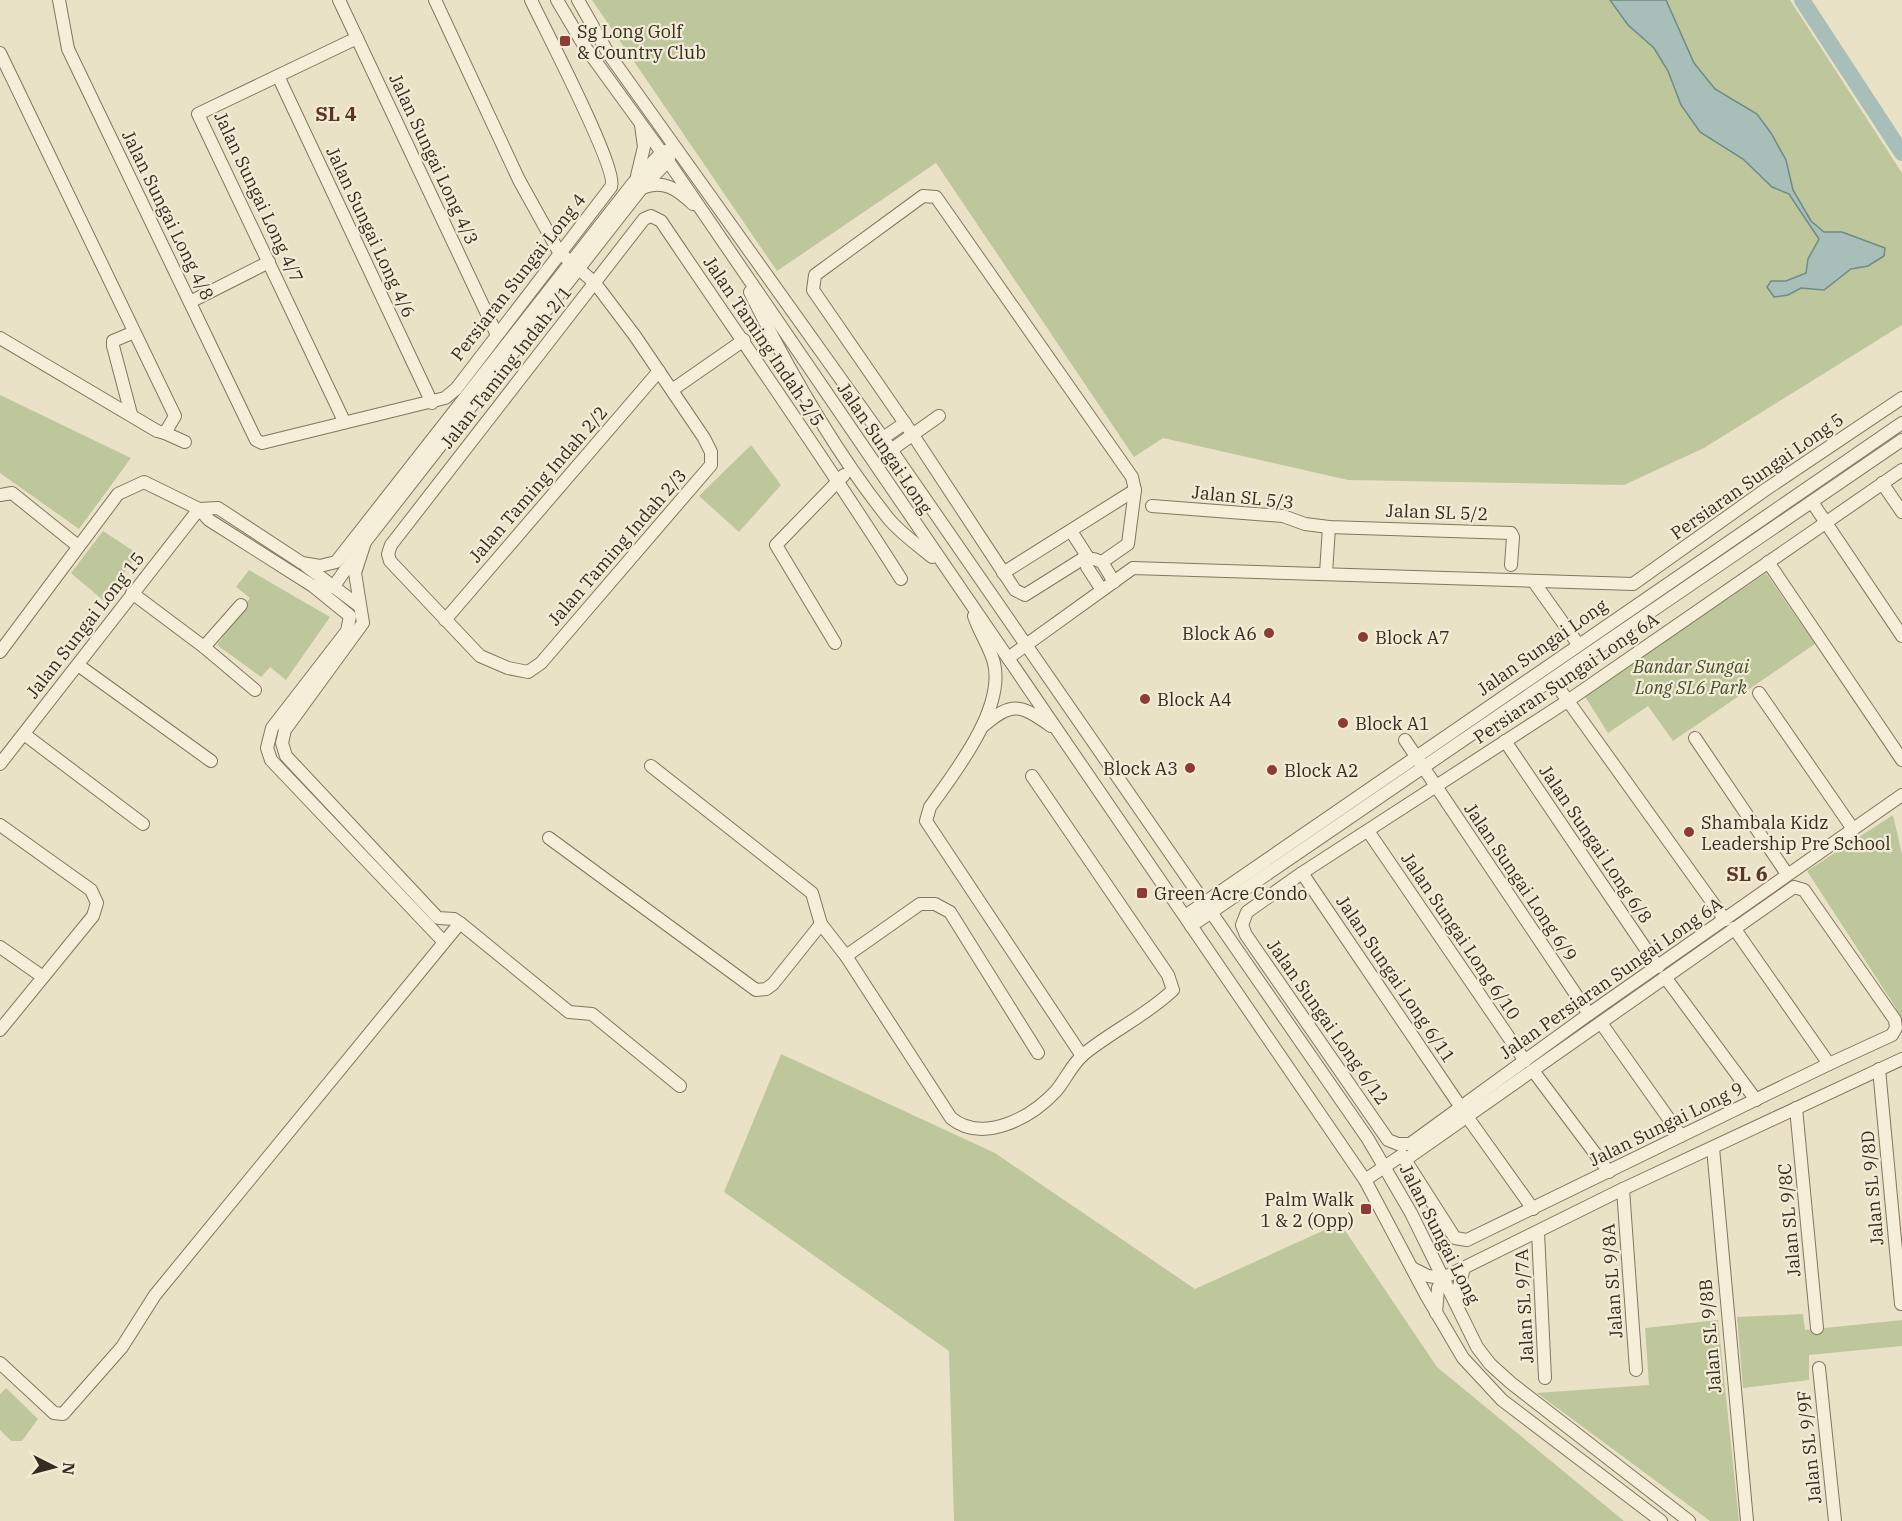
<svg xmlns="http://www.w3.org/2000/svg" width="1902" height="1521" viewBox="0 0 1902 1521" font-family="'IBM Plex Serif',serif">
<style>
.green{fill:#bec79c}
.water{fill:#a8beb9;stroke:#6f8b87;stroke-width:1.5}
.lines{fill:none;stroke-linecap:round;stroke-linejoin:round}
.river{stroke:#a8beb9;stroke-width:16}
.minor-casing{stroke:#83755e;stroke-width:14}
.minor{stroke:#f5efd9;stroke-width:12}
.poi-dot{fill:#8c3c34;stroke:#f2ecd6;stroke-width:2}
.labels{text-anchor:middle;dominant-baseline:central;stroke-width:4.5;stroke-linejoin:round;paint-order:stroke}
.poi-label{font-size:18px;fill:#352c20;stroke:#f2ecd6;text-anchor:start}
.street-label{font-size:18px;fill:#352c20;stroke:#f2ecd6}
.park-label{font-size:18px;font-style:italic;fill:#435029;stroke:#f2ecd6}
.neighbourhood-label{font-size:20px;font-weight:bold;fill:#5d3524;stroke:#f2ecd6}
</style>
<rect width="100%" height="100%" fill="#eae2c7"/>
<!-- green -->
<g class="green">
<path d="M592,0H1790L1902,173V325L1704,448L1624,485L1348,480L1163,438L1134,457L936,163L777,271Z"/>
<path d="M0,395L131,458L79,529L0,473Z"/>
<path d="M751,445L781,485L739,532L699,496Z"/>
<path d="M103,531L138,554L104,601L71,573Z"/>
<path d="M249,570L330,617L286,680L270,667L261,677L217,645L250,598L236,587Z"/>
<path d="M1766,573L1815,644L1673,741L1648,706L1608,733L1584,695Z"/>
<path d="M1893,815L1902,854V1030L1896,1008L1807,871Z"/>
<path d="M781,1054L995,1153L1195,1289L1340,1223L1437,1367L1624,1521H954L949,1351L724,1192Z"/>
<path d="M1803,1314L1805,1330L1902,1320V1346L1809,1355V1380L1743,1388L1737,1317Z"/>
<path d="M1718,1320L1739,1521H1710L1537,1393L1649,1385L1645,1328Z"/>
<path d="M6,1388L38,1419L22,1441H11L0,1430V1394Z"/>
</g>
<!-- water -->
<path class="water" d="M1610,0H1666L1694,63L1715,89L1757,114L1771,133L1786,160L1793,190L1811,221L1824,232H1842L1885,248L1884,256L1868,266L1851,269L1824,290L1801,288L1788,295L1774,297L1767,287L1771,281H1786L1806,273L1808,259L1819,239L1789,194L1772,187L1743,159L1700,132L1681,105L1668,71L1654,48L1628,25Z"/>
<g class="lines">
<!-- river -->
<path class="river" d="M1802,0L1902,153"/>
<!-- minor casing -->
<g class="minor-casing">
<g id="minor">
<path d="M59,0L68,49L256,440L262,443L445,398L456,389L611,187C619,170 543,26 531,0"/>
<path d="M339,0L496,333"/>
<path d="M435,0L519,180L559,252L595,283L635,336L704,438L711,452V465L541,663L528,672L508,668L480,656L390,561L388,554L391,545C475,436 560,328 644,219L651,216L661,221C741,340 824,457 901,579"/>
<path d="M557,0L583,44L668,161L1365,1180L1426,1295L1463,1358L1502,1400L1661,1521"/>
<path d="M578,0L608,53L883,438L1368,1139L1411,1213L1477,1347L1490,1364L1511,1383L1689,1521"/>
<path d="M0,53L175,416L165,433L157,431L0,338"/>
<path d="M278,76L432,403"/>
<path d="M637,176L644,147L641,125"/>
<path d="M642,188C663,179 677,189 693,204"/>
<path d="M750,292C789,371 833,449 888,518C900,533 918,545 932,557"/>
<path d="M190,302L269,262"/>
<path d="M672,390L744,340"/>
<path d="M131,414L113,346V341L132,333"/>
<path d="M344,421L198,114L357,38"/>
<path d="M165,433L185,442"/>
<path d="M883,438L905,423"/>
<path d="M891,450L939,416"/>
<path d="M1902,470L1569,700L1302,873L1247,912L1242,925L1246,935L1388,1140L1398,1144H1410L1589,1014L1902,795"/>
<path d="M1882,483L1902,512"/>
<path d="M0,495L12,493L78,546"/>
<path d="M1812,502L1902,636"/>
<path d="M1152,506L1283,516L1305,524L1329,527L1511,533L1513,537L1511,565"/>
<path d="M199,509L218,508L302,563L320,566L336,562L634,182L662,152L669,150"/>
<path d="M1071,531L1087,556V567L1102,590"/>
<path d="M365,542L355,573L363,623L285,730L282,743L286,756L438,918L454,919L460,923L569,1012L592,1014L680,1086"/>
<path d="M1087,556L1025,595L1015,590L913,435L813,290L815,275L923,196L936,197L1132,477L1135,490L1128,544L1102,562"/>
<path d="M1094,559L1102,562L1114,582"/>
<path d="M1768,562L1902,760"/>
<path d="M306,566L358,605"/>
<path d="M1003,573L1135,490"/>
<path d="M1326,573L1329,527"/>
<path d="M1534,582L1578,644"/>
<path d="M314,586L326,588L334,586L365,542L641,189L668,161L670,155"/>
<path d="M132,593L204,647L255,690"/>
<path d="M974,616C979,632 990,647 994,663C1005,709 955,772 930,807L926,821L1082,1056"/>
<path d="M445,620L659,371"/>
<path d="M835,643L776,545L844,475"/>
<path d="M204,647L241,605"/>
<path d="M0,652L118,494L144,482L199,509L209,520L313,586L350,616L347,631L272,728L267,748L271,760L443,941"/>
<path d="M1008,658L1133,568L1633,584L1765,490L1902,398"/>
<path d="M78,665L211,761"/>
<path d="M1553,680L1725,920"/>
<path d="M1759,693L1853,829"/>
<path d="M982,727C1012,701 1020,704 1051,726"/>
<path d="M24,734L143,824"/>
<path d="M1695,738L1787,874"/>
<path d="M1405,740L1589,1014"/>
<path d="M1505,741L1658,967"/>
<path d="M0,764L199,509"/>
<path d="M651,766L812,893L821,924L846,956L951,1118C983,1144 1031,1118 1056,1091C1066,1079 1072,1064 1084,1054C1112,1031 1147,1015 1173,990L1168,975L1032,776"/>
<path d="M0,825L91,890L97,903L93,916L0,1030"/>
<path d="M1368,831L1525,1061"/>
<path d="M549,838L756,990L766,989L773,984L821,924"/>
<path d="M1302,873L1460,1106"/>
<path d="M1185,916L1902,423"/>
<path d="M1191,926L1902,440"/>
<path d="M1734,928L1829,1064"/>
<path d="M0,947L43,977"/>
<path d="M846,956L920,904H935L950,912L1038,1053"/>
<path d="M1665,977L1756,1100"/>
<path d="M1601,1023L1681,1136"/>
<path d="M1879,1069L1901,1304"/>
<path d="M1534,1072L1609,1172"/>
<path d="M1796,1108L1817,1328"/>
<path d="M1468,1118L1533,1209"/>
<path d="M1713,1148L1747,1521"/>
<path d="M1365,1180L1402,1155L1455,1238L1467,1240L1829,1064L1892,1035L1896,1028L1895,1020L1804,890L1794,887L1405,1160"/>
<path d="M1623,1189L1636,1370"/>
<path d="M1538,1232L1545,1378"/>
<path d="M1412,1268L1428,1276L1443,1278L1623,1189L1902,1059"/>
<path d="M1455,1301L1464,1268"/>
<path d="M1436,1313L1438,1288L1443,1278"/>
<path d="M0,1363L54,1413L63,1414L122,1347L155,1295L460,923"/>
<path d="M1819,1368L1835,1521"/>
</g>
</g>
<!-- minor -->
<use href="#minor" class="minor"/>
</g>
<!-- markers -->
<g class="poi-dot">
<rect x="559" y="35" width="12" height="12" rx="3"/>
<circle cx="1269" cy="633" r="6"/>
<circle cx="1363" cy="637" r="6"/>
<circle cx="1145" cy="699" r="6"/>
<circle cx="1343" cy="723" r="6"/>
<circle cx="1190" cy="768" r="6"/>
<circle cx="1272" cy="770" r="6"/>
<circle cx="1689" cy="832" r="6"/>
<rect x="1136" y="887" width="12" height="12" rx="3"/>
<rect x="1360" y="1203" width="12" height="12" rx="3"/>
</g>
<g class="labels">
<!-- poi labels -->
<g class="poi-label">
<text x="577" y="31">Sg Long Golf<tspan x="577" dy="21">&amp; Country Club</tspan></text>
<text x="1257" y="633" text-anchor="end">Block A6</text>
<text x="1375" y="637">Block A7</text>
<text x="1157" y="699">Block A4</text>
<text x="1355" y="723">Block A1</text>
<text x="1178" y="768" text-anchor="end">Block A3</text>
<text x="1284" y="770">Block A2</text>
<text x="1701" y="822">Shambala Kidz<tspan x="1701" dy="21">Leadership Pre School</tspan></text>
<text x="1154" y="893">Green Acre Condo</text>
<text x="1354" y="1199" text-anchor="end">Palm Walk<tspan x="1354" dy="21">1 &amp; 2 (Opp)</tspan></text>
</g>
<!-- street labels -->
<g class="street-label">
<text transform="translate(434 159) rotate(65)">Jalan Sungai Long 4/3</text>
<text transform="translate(259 197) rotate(65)">Jalan Sungai Long 4/7</text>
<text transform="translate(168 215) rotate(64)">Jalan Sungai Long 4/8</text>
<text transform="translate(371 232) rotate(65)">Jalan Sungai Long 4/6</text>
<text transform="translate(518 277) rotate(-52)">Persiaran Sungai Long 4</text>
<text transform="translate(764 341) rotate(56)">Jalan Taming Indah 2/5</text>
<text transform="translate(506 367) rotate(-52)">Jalan Taming Indah 2/1</text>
<text transform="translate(885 448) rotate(56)">Jalan Sungai Long</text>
<text transform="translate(1757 476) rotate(-35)">Persiaran Sungai Long 5</text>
<text transform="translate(538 484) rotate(-49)">Jalan Taming Indah 2/2</text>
<text transform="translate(1243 497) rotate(6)">Jalan SL 5/3</text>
<text transform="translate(1437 512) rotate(2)">Jalan SL 5/2</text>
<text transform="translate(617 547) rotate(-49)">Jalan Taming Indah 2/3</text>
<text transform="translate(85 625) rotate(-52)">Jalan Sungai Long 15</text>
<text transform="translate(1542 647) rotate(-35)">Jalan Sungai Long</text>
<text transform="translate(1566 678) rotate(-34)">Persiaran Sungai Long 6A</text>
<text transform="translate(1596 844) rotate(56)">Jalan Sungai Long 6/8</text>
<text transform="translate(1521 882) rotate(56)">Jalan Sungai Long 6/9</text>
<text transform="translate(1461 936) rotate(56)">Jalan Sungai Long 6/10</text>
<text transform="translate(1611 978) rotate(-35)">Jalan Persiaran Sungai Long 6A</text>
<text transform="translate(1396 979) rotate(56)">Jalan Sungai Long 6/11</text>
<text transform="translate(1328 1022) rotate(55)">Jalan Sungai Long 6/12</text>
<text transform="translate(1666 1124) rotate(-26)">Jalan Sungai Long 9</text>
<text transform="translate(1872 1188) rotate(-95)">Jalan SL 9/8D</text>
<text transform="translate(1789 1220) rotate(-95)">Jalan SL 9/8C</text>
<text transform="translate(1440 1234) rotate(63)">Jalan Sungai Long</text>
<text transform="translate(1612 1281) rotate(-94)">Jalan SL 9/8A</text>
<text transform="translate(1524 1306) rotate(-93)">Jalan SL 9/7A</text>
<text transform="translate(1710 1336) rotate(-95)">Jalan SL 9/8B</text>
<text transform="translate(1809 1447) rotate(-96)">Jalan SL 9/9F</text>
</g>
<!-- park labels -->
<g class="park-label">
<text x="1691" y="666">Bandar Sungai<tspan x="1691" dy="21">Long SL6 Park</tspan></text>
</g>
<!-- neighbourhood labels -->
<g class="neighbourhood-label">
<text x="336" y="113">SL 4</text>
<text x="1747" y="873">SL 6</text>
</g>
</g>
<!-- north arrow -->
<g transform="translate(54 1467) rotate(96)" stroke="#f2ecd6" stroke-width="4.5" paint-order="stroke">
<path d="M0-4.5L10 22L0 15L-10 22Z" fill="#352c20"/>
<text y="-9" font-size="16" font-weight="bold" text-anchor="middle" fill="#352c20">N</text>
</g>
</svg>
